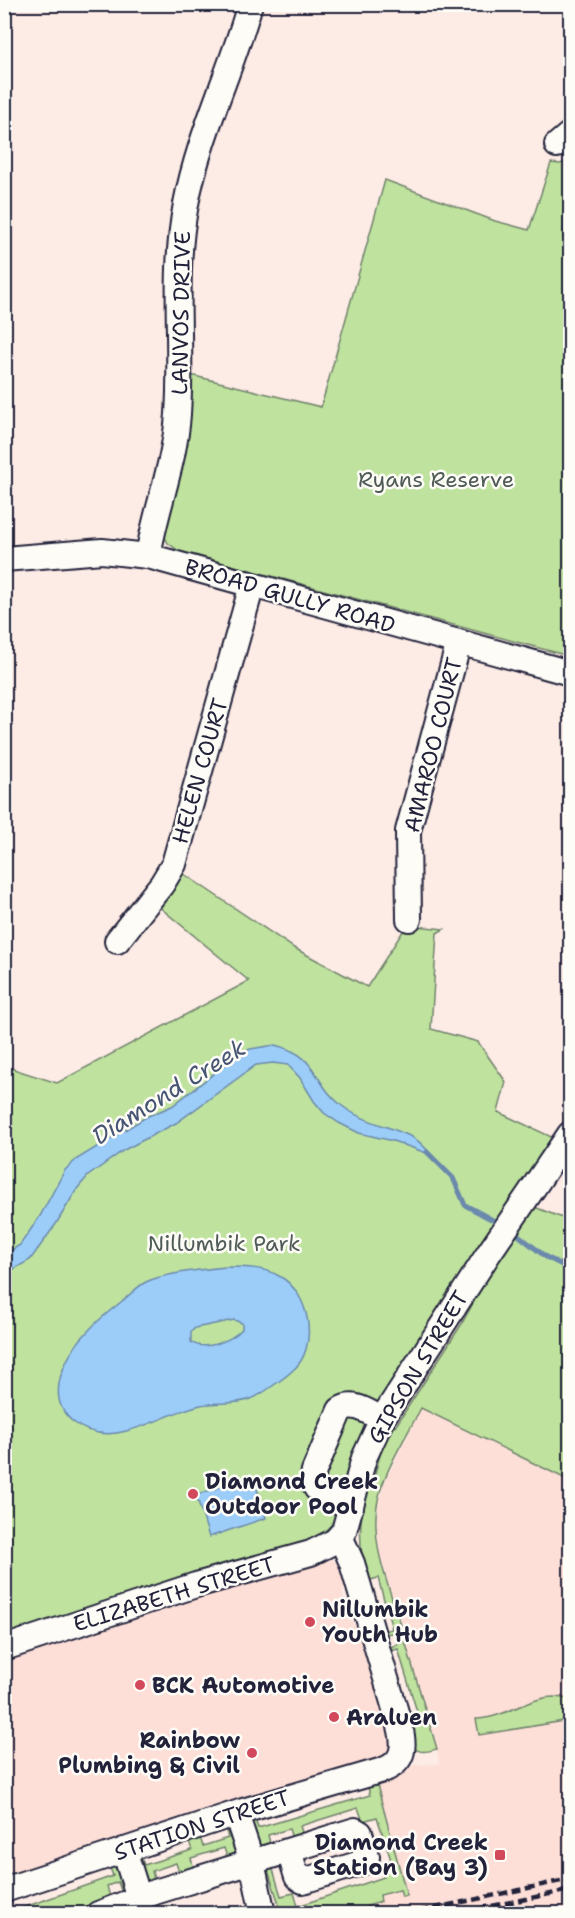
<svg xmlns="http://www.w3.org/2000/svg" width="575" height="1918" viewBox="0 0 575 1918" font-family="'Shantell Sans',sans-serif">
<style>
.built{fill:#fddfd8}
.green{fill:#bfe39e;stroke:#70826c;stroke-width:1.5}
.water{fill:#9ccdf8;stroke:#6b89ac;stroke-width:1.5;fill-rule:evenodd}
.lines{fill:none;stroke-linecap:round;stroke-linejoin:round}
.stream{stroke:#6b89ac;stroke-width:5}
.minor-casing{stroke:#22223b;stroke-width:28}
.minor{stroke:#fdfcf7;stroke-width:24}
.rail{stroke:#22223b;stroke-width:4.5;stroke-dasharray:9 4.5;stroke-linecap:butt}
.poi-dot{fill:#d1495b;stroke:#fdfcf7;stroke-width:2}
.labels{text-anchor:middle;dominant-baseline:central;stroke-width:5;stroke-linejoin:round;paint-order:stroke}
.street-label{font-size:22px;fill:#22223b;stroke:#fdfcf7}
.park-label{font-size:22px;fill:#515c59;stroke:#fdfcf7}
.poi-label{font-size:22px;font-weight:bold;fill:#22223b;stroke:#fdfcf7;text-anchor:start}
.water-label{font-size:24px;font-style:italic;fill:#475574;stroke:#fdfcf7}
</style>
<rect width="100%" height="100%" fill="#fdebe5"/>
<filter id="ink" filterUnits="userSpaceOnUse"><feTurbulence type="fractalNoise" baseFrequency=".0167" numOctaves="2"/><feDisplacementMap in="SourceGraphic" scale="12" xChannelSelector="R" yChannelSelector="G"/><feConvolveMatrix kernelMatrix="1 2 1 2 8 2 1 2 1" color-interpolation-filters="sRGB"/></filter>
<g filter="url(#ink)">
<!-- built -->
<g class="built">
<path d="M421,1408L570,1481V1913L363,1914L368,1912L367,1907L380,1895L401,1890L376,1781L408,1772L414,1765L439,1764L437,1749L380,1556L376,1528L378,1505L384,1483Z"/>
<path d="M324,1558L333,1560L341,1565L347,1579L342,1593L350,1620L356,1627L381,1709L391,1731L392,1749L386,1757L5,1882L4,1658Z"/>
</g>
<!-- green -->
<g class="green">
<path d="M568,161L563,238L570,241V637L565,655L179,551L168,543L162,532L186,374L321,407L385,180L495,221L529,230L551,163L560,164Z"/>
<path d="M181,872L294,948L367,987L407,925L444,929L437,933L431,1029L478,1042L506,1082L498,1112L558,1140L366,1431L332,1524L316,1540L4,1638V1066L57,1083L249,981L157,905Z"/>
<path d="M532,1206L570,1221V1481L421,1408C407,1435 389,1463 380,1492C366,1539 390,1588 403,1632L383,1634V1631L392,1629L378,1578L367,1581C357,1544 360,1517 367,1480L373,1481L381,1451L375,1449L390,1424L395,1427L461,1325L495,1263Z"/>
<path d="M405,1641L437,1749C429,1751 421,1754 414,1748L409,1729L421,1725L398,1649L390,1651L388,1648Z"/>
<path d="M555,1697L570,1699V1720L479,1735L476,1719C504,1719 527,1697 555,1697Z"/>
<path d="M376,1781L407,1896L402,1897L400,1890L380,1895L381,1902L367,1906L368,1912L363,1913H279L278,1901L267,1867L272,1866L281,1896L294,1893L298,1906L384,1877L380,1864L391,1860L377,1817L363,1821L358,1808L300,1826L304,1838L293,1841L289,1829L268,1835L271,1847L260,1850L250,1819L254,1817L258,1828L370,1795L367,1784Z"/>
<path d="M226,1826C233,1833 238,1847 236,1856L228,1860L224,1848L191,1858L194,1870L180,1875L176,1863L152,1871L155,1883H145L138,1855H140L144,1865L192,1850L188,1839L199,1835L203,1846L228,1838L225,1827Z"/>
<path d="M116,1863L126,1890L122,1893L118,1882L107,1886L110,1897L89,1908L83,1913L5,1914L113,1876L109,1865Z"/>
</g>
<!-- water -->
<g class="water">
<path d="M275,1045C320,1056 311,1081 341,1105C362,1122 388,1125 412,1137C420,1141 426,1149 432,1155L393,1141L359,1133L339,1123L324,1113L314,1101L300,1078L288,1065L273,1063L256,1065L176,1123L124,1150L88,1176L77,1189L56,1224L30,1260L5,1274V1254L20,1245L40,1216L65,1170L77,1159L146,1117L172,1106L234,1058L250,1049Z"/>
<path d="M226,1267C244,1267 264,1267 279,1276C310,1292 320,1348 292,1371C286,1377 258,1397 251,1399C236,1405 217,1402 201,1405C161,1413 111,1454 72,1421C42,1395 68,1351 90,1329C99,1319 110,1311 121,1302C129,1296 136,1287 146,1282C164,1273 205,1269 226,1267ZM234,1320L242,1323V1329C232,1340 205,1352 191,1342V1332L195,1328Z"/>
<path d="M253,1476L266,1518L209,1537L196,1495Z"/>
</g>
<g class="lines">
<!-- stream -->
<g class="stream">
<path d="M427,1152L453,1178L465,1205L502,1225"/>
<path d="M512,1230L546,1257L570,1269"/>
</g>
<!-- minor casing -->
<g class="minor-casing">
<g id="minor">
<path d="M557,145L570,134"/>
<path d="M148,556C156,508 175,462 178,414C183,342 172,276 186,204C199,135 231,72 250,4"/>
<path d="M4,559L102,551L148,556L570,673"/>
<path d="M409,919L408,831L459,642"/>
<path d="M117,941L162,884L174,864L252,585"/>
<path d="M351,1506C334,1499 308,1495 314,1471L340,1410C354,1400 369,1413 382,1419"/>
<path d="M4,1648L196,1585L311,1553L335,1541L344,1531L364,1458L382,1419L489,1253L570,1134"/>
<path d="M236,1814L252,1862L263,1914"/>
<path d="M124,1850L139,1898"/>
<path d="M4,1890L243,1811L383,1770C405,1762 405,1746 400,1726L352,1563L340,1536"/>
<path d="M98,1914L155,1892L355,1830L360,1833L367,1857L364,1862L303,1881L297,1877L289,1851"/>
</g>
</g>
<!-- minor -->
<use href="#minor" class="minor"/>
<!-- rail -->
<g class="rail">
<path d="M407,1914L570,1879"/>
<path d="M452,1914L570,1890"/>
</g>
</g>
</g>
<!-- markers -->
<g class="poi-dot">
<circle cx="193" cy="1494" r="6"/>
<circle cx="310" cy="1622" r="6"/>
<circle cx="140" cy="1685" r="6"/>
<circle cx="334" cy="1717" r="6"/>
<circle cx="252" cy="1753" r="6"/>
<rect x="494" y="1849" width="12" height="12" rx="3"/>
</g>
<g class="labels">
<!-- street labels -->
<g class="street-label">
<text transform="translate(181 313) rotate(-89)">LANVOS DRIVE</text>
<text transform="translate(290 596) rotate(16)">BROAD GULLY ROAD</text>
<text transform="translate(433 745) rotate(-76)">AMAROO COURT</text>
<text transform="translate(200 771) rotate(-74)">HELEN COURT</text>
<text transform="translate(418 1367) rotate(-59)">GIPSON STREET</text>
<text transform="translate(174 1594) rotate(-17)">ELIZABETH STREET</text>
<text transform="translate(202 1825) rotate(-18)">STATION STREET</text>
</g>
<!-- park labels -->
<g class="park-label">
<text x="436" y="479">Ryans Reserve</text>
<text x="224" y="1243">Nillumbik Park</text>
</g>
<!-- poi labels -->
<g class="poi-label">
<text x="205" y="1481">Diamond Creek<tspan x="205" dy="25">Outdoor Pool</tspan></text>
<text x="322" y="1609">Nillumbik<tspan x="322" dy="25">Youth Hub</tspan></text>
<text x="152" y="1685">BCK Automotive</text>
<text x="346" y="1717">Araluen</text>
<text x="240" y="1740" text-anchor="end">Rainbow<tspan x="240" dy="25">Plumbing &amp; Civil</tspan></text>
<text x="488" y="1842" text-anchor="end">Diamond Creek<tspan x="488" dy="25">Station (Bay 3)</tspan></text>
</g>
<!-- water labels -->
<g class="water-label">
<text transform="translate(169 1092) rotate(-32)">Diamond Creek</text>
</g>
</g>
<!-- margin -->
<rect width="575" height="1918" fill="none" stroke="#fdfcf7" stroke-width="24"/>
<rect x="12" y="12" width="551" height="1894" fill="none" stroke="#22223b" stroke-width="2" filter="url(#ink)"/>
</svg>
